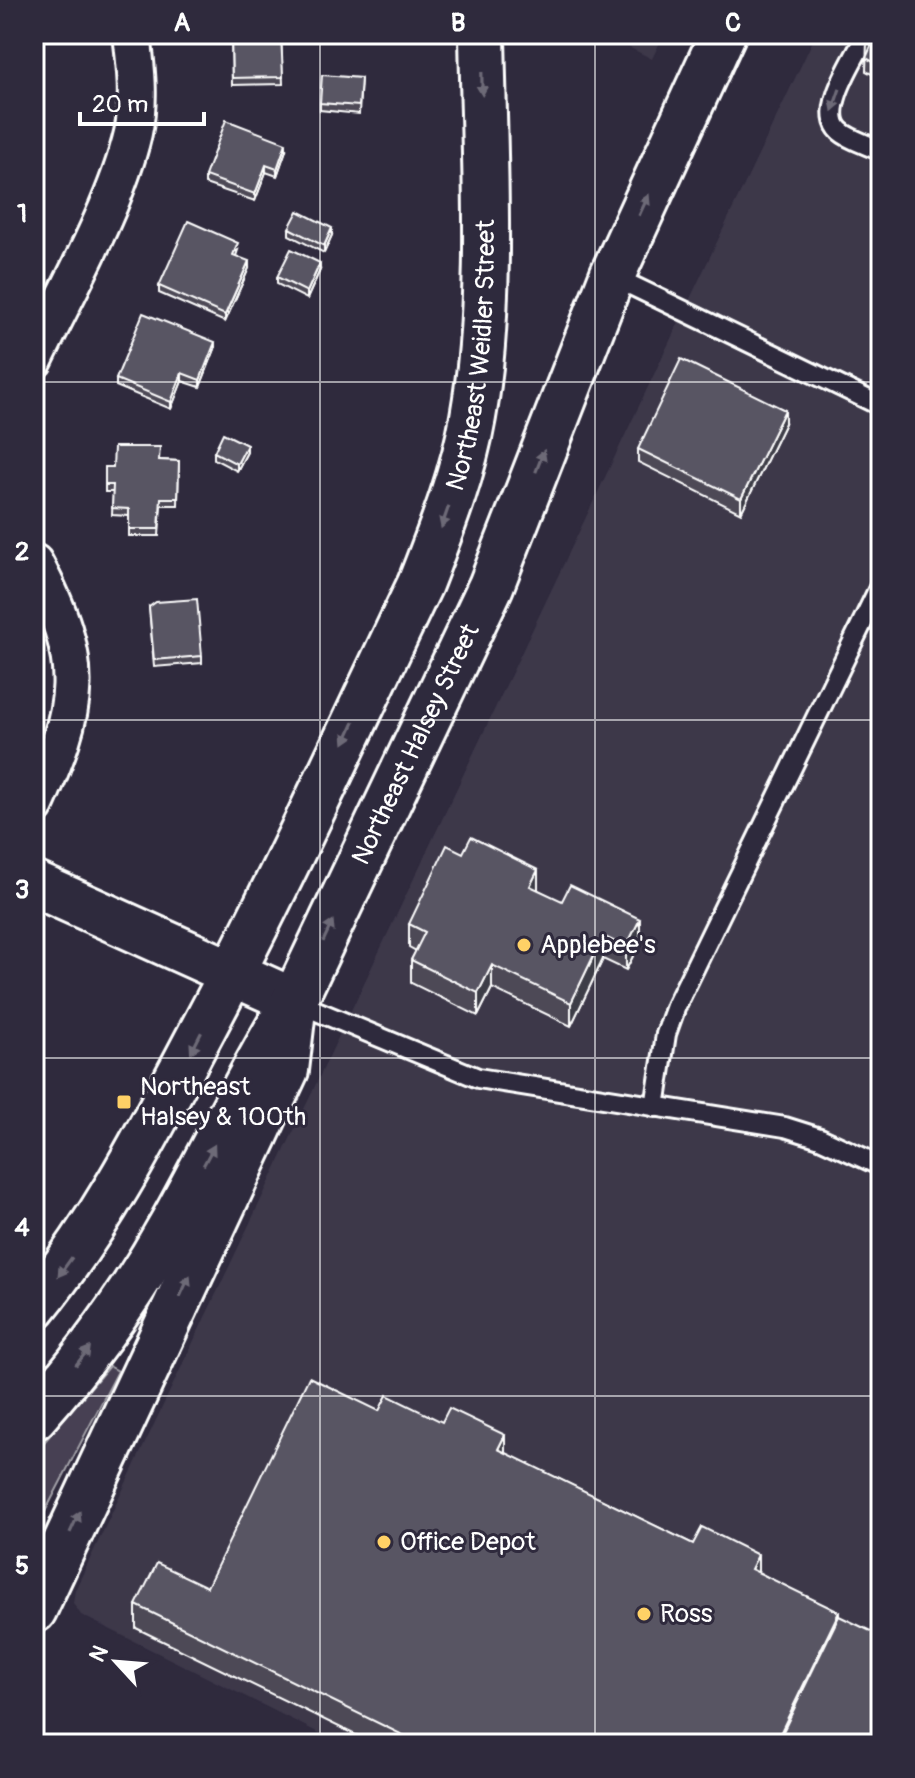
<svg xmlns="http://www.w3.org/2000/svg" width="915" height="1778" viewBox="0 0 915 1778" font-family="Pangolin,sans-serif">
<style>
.built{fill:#3c3749}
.green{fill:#464152;stroke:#a2a0a8;stroke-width:2}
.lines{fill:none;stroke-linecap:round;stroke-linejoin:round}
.lane-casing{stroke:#fff;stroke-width:24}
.street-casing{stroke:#fff;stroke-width:42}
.secondary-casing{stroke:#fff;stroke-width:50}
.primary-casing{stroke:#fff;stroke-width:50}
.highway-casing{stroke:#fff;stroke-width:50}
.lane{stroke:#2f2a3d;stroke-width:18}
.street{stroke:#2f2a3d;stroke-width:36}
.secondary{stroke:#2f2a3d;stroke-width:44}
.primary{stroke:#2f2a3d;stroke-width:44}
.highway{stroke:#2f2a3d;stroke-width:44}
.wall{fill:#4d4956;stroke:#fff;stroke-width:2}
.shaded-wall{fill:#3e3c46;stroke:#fff;stroke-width:2}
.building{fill:#595564;stroke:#fff;stroke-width:2}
.oneway{fill:#6d6a77}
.grid{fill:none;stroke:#fff;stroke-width:2;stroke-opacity:0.55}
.poi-dot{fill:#ffd166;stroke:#2f2a3d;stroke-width:3}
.labels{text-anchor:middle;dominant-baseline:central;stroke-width:6;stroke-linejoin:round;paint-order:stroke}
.street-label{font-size:26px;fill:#fff;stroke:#2f2a3d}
.poi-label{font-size:26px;fill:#fff;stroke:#2f2a3d;text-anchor:start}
.neatline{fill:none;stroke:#fff;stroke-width:3}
.grid-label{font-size:26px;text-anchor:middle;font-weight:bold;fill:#fff}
</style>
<rect width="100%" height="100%" fill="#2f2a3d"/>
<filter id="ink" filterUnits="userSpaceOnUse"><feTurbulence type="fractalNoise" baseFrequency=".0125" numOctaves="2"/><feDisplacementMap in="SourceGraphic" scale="16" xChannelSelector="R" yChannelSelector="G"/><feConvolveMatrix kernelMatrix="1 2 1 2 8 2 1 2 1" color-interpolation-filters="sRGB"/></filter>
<g filter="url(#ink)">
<!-- built -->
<g class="built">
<path d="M603,34H664L652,59Z"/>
<path d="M816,34H881V1744H341L81,1615L73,1603L75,1590Z"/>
</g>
<!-- green -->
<path class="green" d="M109,1366L118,1371L34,1533V1454Z"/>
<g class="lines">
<!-- lane casing -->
<g class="lane-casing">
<g id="lane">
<path d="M867,34C856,56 818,111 840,131C849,139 863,143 874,148"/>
<path d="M612,276L881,406"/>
<path d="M295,1002L478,1078L785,1127L820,1138L881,1166"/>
<path d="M655,1107L666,1034L676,1006L881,584"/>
</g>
</g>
<!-- street casing -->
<g class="street-casing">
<g id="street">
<path d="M34,360C67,291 116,206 133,133C140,100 136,67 132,34"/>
<path d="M34,563C88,664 80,706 34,807"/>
</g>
</g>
<!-- secondary casing -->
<g class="secondary-casing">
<path id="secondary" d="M34,884L294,1001"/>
</g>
<!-- primary casing -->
<g class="primary-casing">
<g id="primary">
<path id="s1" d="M34,1307C106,1218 151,1127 204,1027C281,882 349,732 420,584C441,530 463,475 473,417C494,299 484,154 482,34"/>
<path id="s2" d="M34,1417C87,1357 134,1292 173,1222C214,1148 250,1073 294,1001L491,586L612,276L723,34"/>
</g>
</g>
<!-- highway casing -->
<g class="highway-casing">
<path id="highway" d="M34,1610L286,1070L294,1001"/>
</g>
<!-- lane -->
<use href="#lane" class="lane"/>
<!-- street -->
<use href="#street" class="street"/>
<!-- secondary -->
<use href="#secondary" class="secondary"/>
<!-- primary -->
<use href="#primary" class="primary"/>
<!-- highway -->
<use href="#highway" class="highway"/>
</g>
<!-- wall -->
<g class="wall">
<path d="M231,34H281L283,84L232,85Z"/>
<path d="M881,34V79L866,71L867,41Z"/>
<path d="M34,53L42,102V109L34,110Z"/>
<path d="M361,78L359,114L320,110V103Z"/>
<path d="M286,150L277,176L266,172L255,201L205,184V176Z"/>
<path d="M289,228L332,235L324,253L289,235Z"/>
<path d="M238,250L236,256L249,268L225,322L159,293V286Z"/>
<path d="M320,270L307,299L277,284V277Z"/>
<path d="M215,349L200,387L182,381L171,409L116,386V379Z"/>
<path d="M785,423L741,513L638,462V449Z"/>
<path d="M214,452H247L237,471L214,459Z"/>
<path d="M160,460L179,461L178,505H161L159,536H129V516L112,515L113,492H105V485L113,467Z"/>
<path d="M149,607L202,656V663L154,667Z"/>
<path d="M538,890L640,942L626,970L603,959L571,1026L492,988L478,1016L411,983V960L416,951L409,947V924Z"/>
<path d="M379,1411L505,1453L693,1544L758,1572L839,1616L881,1744H374L136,1628V1605L207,1587Z"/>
</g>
<!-- shaded-wall -->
<g class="shaded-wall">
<path d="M286,143V150L277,176V169Z"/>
<path d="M266,165V172L255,201V194Z"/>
<path d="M41,186V193L34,209V202Z"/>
<path d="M332,228V235L324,253V246Z"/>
<path d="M249,261V268L225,322V315Z"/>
<path d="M320,263V270L307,299V292Z"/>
<path d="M215,342V349L200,387V380Z"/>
<path d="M182,373V381L171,409V402Z"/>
<path d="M785,410V423L741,513V499Z"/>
<path d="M247,445V452L237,471V464Z"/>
<path d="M538,870V893L530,886Z"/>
<path d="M640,919V942L626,970V947Z"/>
<path d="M603,936V959L571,1026V1003Z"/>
<path d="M492,965V988L478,1016V993Z"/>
<path d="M505,1435V1458L498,1449Z"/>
<path d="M758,1555V1578L751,1569Z"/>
<path d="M839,1612V1635L786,1744H775Z"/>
</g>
<!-- building -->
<g class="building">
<path d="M231,34H281L283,77L232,78Z"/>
<path d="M871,34H881V66L866,58L872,44L867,41Z"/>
<path d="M34,53L42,102L34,103Z"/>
<path d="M322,75L361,78L359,106L320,103Z"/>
<path d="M226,120L286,143L277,169L266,165L255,194L205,176Z"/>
<path d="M34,183L41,186L34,202Z"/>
<path d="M298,211L332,228L324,246L289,228Z"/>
<path d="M188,221L238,243L233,255L249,261L225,315L159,286Z"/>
<path d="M291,249L320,263L307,292L277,277Z"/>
<path d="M143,313L215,342L200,380L182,373L171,402L116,379Z"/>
<path d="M681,359L785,410L741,499L638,449Z"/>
<path d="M223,433L247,445L237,464L214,452Z"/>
<path d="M114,447H160L159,460L179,461L178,498H161L159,529H129V509L112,508L113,485H105V467H113Z"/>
<path d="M197,599L202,656L154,660L149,607L156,602Z"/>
<path d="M471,837L538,870L530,886L562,901L570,885L640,919L626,947L603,936L571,1003L492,965L478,993L411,960L425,932L409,924L447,845L463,853Z"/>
<path d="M309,1377L379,1411L387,1395L442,1422L449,1408L505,1435L498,1449L693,1544L702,1527L758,1555L751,1569L839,1612L775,1744H421L136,1605L157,1563L207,1587Z"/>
<path d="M839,1616L881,1636V1744H777Z"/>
</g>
<!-- one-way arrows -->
<defs><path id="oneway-solid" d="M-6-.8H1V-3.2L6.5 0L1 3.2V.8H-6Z" transform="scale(2)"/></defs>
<g class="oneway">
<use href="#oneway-solid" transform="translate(482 84) rotate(89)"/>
<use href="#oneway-solid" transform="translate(836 100) rotate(109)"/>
<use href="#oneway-solid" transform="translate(644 205) rotate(-65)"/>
<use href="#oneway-solid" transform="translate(540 461) rotate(-69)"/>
<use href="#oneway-solid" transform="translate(445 517) rotate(109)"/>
<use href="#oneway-solid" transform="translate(349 733) rotate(115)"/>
<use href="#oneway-solid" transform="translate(328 931) rotate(-65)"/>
<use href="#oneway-solid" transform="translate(196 1043) rotate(117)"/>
<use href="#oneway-solid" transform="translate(209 1155) rotate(-62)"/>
<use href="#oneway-solid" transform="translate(65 1267) rotate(126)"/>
<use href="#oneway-solid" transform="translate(185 1286) rotate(-65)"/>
<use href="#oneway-solid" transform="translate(83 1356) rotate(-52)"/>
<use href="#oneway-solid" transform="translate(75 1522) rotate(-65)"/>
</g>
</g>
<!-- grid -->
<path class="grid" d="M320,34V1744M595,34V1744M34,382H881M34,720H881M34,1058H881M34,1396H881"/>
<!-- markers -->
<g class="poi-dot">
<circle cx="524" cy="945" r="8"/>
<rect x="116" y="1094" width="16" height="16" rx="4"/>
<circle cx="384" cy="1542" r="8"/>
<circle cx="644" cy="1614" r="8"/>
</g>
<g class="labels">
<!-- street labels -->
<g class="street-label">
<text stroke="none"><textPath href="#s1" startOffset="1058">Northeast Weidler Street</textPath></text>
<text stroke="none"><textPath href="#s2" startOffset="776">Northeast Halsey Street</textPath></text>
</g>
<!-- poi labels -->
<g class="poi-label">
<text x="540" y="945">Applebee's</text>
<text x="140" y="1087">Northeast<tspan x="140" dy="30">Halsey &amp; 100th</tspan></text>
<text x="400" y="1542">Office Depot</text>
<text x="660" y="1614">Ross</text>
</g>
</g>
<!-- margin -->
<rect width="915" height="1778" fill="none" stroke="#2f2a3d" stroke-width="88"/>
<!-- north arrow -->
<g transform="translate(116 1662) rotate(296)" stroke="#2f2a3d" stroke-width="6" paint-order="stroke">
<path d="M0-6L14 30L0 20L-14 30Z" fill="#ffffff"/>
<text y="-12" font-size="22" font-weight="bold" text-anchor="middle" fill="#ffffff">N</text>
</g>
<!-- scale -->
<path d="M80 112v12h124v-12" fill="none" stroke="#ffffff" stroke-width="4"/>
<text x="92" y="112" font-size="24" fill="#ffffff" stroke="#2f2a3d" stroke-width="6" paint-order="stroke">20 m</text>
<rect x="44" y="44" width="827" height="1690" class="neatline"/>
<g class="grid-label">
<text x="182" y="31">A</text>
<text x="458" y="31">B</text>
<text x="733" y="31">C</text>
<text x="22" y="222">1</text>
<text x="22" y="560">2</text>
<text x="22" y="898">3</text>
<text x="22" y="1236">4</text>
<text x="22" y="1574">5</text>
</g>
</svg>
